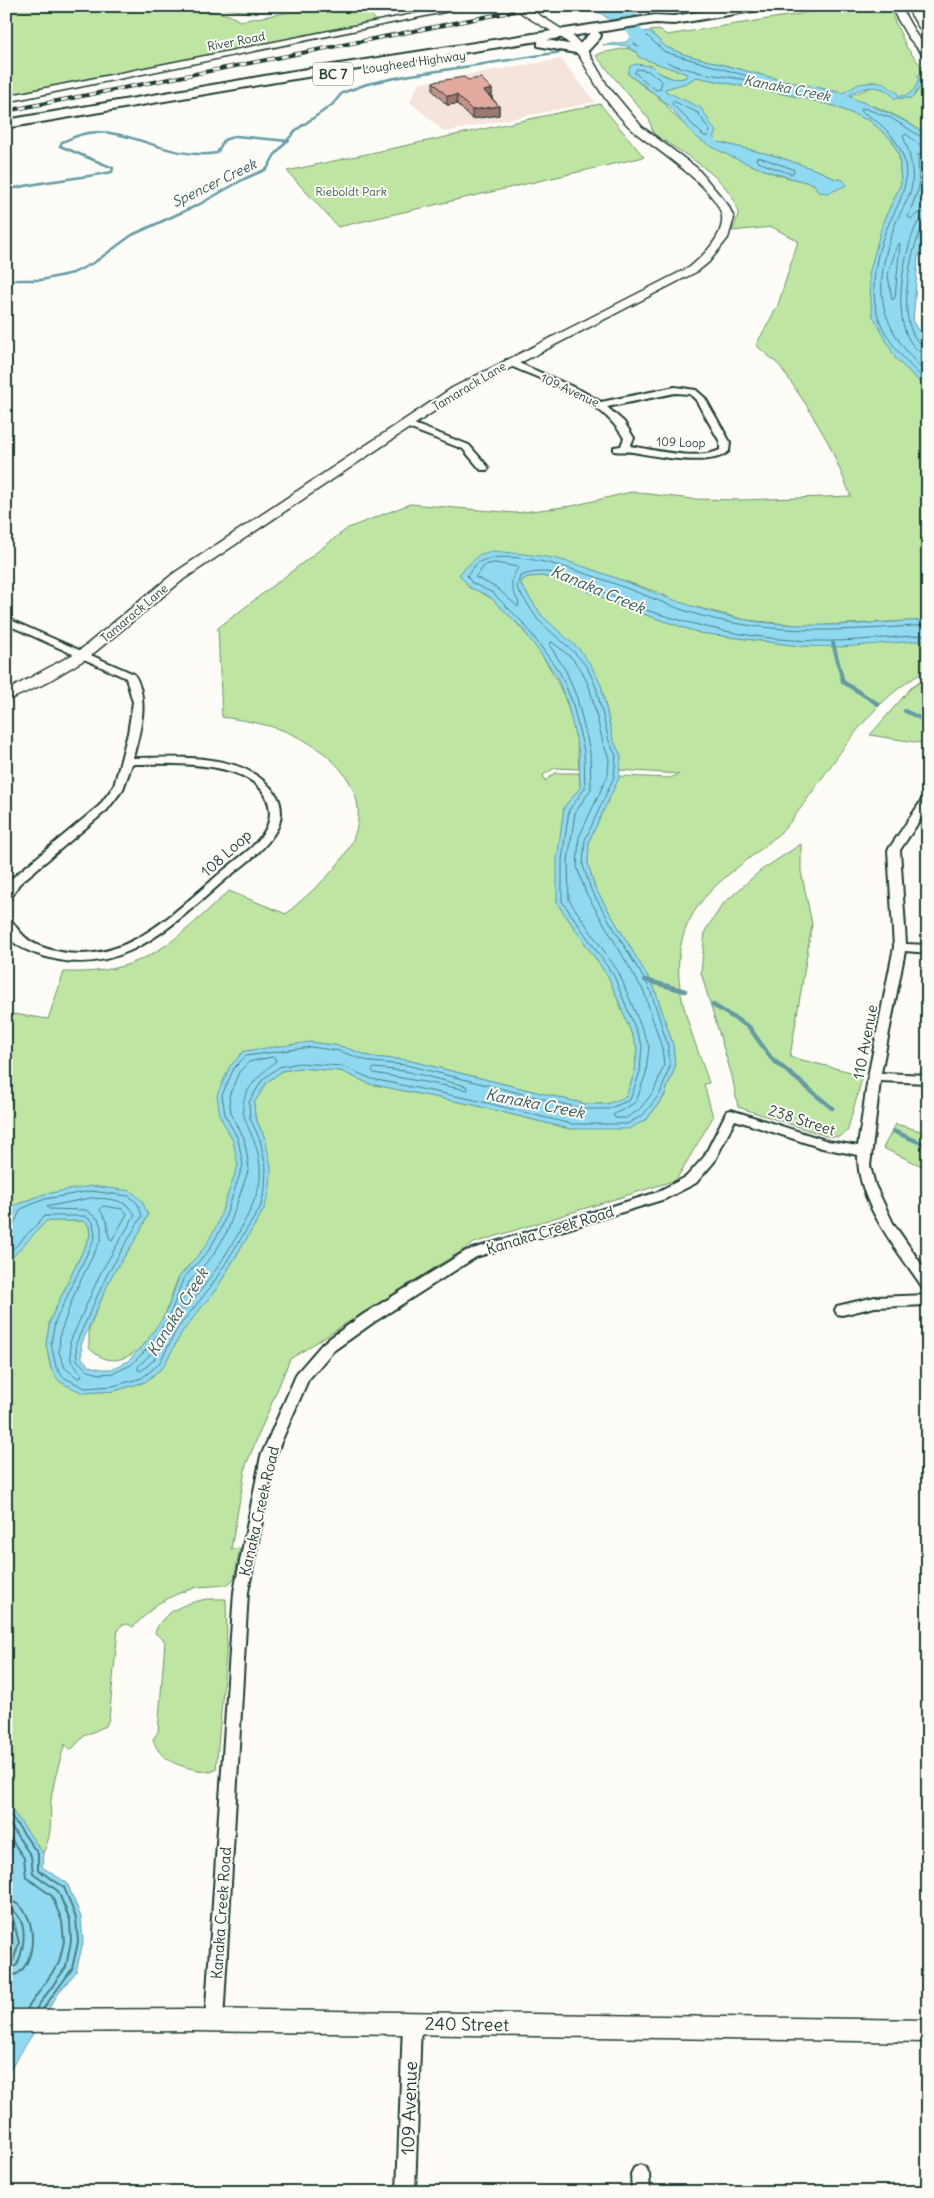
<svg xmlns="http://www.w3.org/2000/svg" width="934" height="2198" viewBox="0 0 934 2198" font-family="Delius,sans-serif">
<style>
.built{fill:#f5e3dc}
.green{fill:#bee6a2;stroke:#6e926b}
.water{fill:#90daf1;stroke:#639ba5}
.lines{fill:none;stroke-linecap:round;stroke-linejoin:round}
.shore-far1{stroke:#4c7c80;stroke-width:1}
.shore{stroke:#4c7c80;stroke-width:2}
.stream-far2{stroke:#639ba5;stroke-width:2.5}
.stream-far1{stroke:#639ba5;stroke-width:4}
.stream{stroke:#639ba5;stroke-width:4.5}
.river{fill:#90daf1;fill-rule:evenodd}
.street-casing{stroke:#1f3d34;stroke-width:4}
.secondary-casing{stroke:#1f3d34;stroke-width:3}
.highway-casing{stroke:#1f3d34;stroke-width:4}
.street{fill:#fdfcf7;fill-rule:evenodd}
.secondary{fill:#fdfcf7;fill-rule:evenodd}
.highway{fill:#fdfcf7;fill-rule:evenodd}
.rail-casing{stroke:#1f3d34;stroke-width:4}
.rail{stroke:#fdfcf7;stroke-width:2.5;stroke-dasharray:7;stroke-linecap:butt}
.wall{fill:#c29188;stroke:#1f3d34}
.shaded-wall{fill:#9e766f;stroke:#1f3d34}
.building{fill:#e2a99e;stroke:#1f3d34}
.labels{text-anchor:middle;dominant-baseline:central;stroke-width:4;stroke-linejoin:round;paint-order:stroke}
.far-street-label{font-size:12px;fill:#1f3d34;stroke:#fdfcf7}
.far-park-label{font-size:12px;fill:#3f5f4a;stroke:#fdfcf7}
.shield{fill:#fdfcf7;stroke:#62766e;stroke-width:1}
.shield-label{font-size:14px;font-weight:bold;fill:#1f3d34}
.far-water-label{font-size:14px;font-style:italic;fill:#365c5a;stroke:#fdfcf7}
.street-label{font-size:15px;fill:#1f3d34;stroke:#fdfcf7}
.water-label{font-size:16px;font-style:italic;fill:#365c5a;stroke:#fdfcf7}
.near-street-label{font-size:18px;fill:#1f3d34;stroke:#fdfcf7}
</style>
<rect width="100%" height="100%" fill="#fdfcf7"/>
<filter id="ink" filterUnits="userSpaceOnUse"><feTurbulence type="fractalNoise" baseFrequency=".02" numOctaves="2"/><feDisplacementMap in="SourceGraphic" scale="10" xChannelSelector="R" yChannelSelector="G"/><feConvolveMatrix kernelMatrix="1 2 1 2 8 2 1 2 1" color-interpolation-filters="sRGB"/></filter>
<g filter="url(#ink)">
<!-- built -->
<path class="built" d="M561,59L595,102L445,132L410,102L419,83Z"/>
<!-- green -->
<g class="green">
<path d="M6,6H190L229,15L240,21L323,6H373L370,13L379,24L6,96Z"/>
<path d="M210,6H301L252,13Z"/>
<path d="M850,6H877L891,13L907,48L928,75V106L926,108L928,137C904,116 877,107 847,97L874,86L887,90L895,98H912L921,86L925,77L920,74C918,87 912,98 898,96L884,84L876,82H870L843,93L769,77L683,54L666,47L649,31L659,30L667,35Z"/>
<path d="M627,48L637,52L639,57L687,74L685,78L674,79L655,71L630,72L628,74L665,103L672,113L701,140L749,164L778,175L814,184L843,180L833,178L822,172L776,156L718,142L713,137L701,109L664,91L665,89L686,83L696,77L804,98L834,106L870,121L892,140L899,155L901,184L883,222L896,359L928,390V620L808,626L746,620L676,602L660,593L568,562L525,555L468,587C475,590 483,592 489,597C496,601 503,609 509,615C550,657 578,709 579,769L555,768L543,775L545,781L555,773H579L580,788L564,807L561,832L557,903L609,978L637,1047L635,1071L626,1097L607,1104H585L407,1060L372,1057L340,1046L311,1042L220,1116C228,1130 240,1149 238,1166C236,1186 217,1231 205,1247C198,1258 187,1265 180,1276C173,1286 171,1301 166,1312C153,1340 120,1380 89,1348V1328L111,1277L137,1237L148,1215L35,1197L11,1207L15,1213L6,1227V1013L48,1019L64,972C145,975 173,942 229,891L286,914C307,895 332,876 347,851C381,795 332,749 282,730C262,723 242,720 222,717L218,628L348,528L410,504L515,513L572,506L631,492L692,499L743,500L851,496L829,444L807,406L780,366L756,345L778,305L798,241L772,227L732,231C734,226 738,219 738,213C733,178 677,151 653,133L649,119L596,56L601,53Z"/>
<path d="M600,104L644,157L338,227L287,171Z"/>
<path d="M541,576L562,580L634,611L700,633L800,646L928,640V670C875,696 844,748 810,795C802,806 794,818 785,828C748,865 696,886 682,940C669,987 695,1039 709,1083L704,1084L713,1117L676,1180L474,1243L290,1359L246,1465L231,1549L240,1548L234,1579L227,1585L197,1587L177,1594L157,1604L133,1627L128,1624L122,1625L118,1629L109,1719L106,1726L84,1736L70,1751L65,1744C60,1760 55,1776 52,1793C48,1816 55,1829 43,1853L6,1802V1264L9,1260L46,1221H84L89,1226L90,1236L50,1320L46,1344L51,1369L83,1393L114,1391L145,1382L163,1367L182,1332L217,1288L264,1209L265,1138L255,1117L254,1103L267,1082L282,1071L299,1068L341,1071L370,1084L474,1105L570,1129L647,1119L664,1097L675,1067L673,1045L654,987L595,888L588,864L589,841L619,776L670,778L679,774L619,770L621,756L613,740L601,685L558,632L542,616L521,585L522,580L528,577Z"/>
<path d="M928,677V744L870,735L911,688Z"/>
<path d="M801,844V871L812,924L790,1057L863,1075L847,1132L838,1137L826,1136L738,1107L732,1076L701,973L705,931L723,904L760,871Z"/>
<path d="M896,1124L928,1133V1169L883,1148Z"/>
<path d="M207,1599H226L227,1644L216,1770L210,1772C186,1768 160,1764 153,1739L158,1732L165,1641L155,1633C162,1611 186,1603 207,1599Z"/>
</g>
<!-- water -->
<g class="water">
<path d="M598,6H638L635,13L637,16L610,20L599,12Z"/>
<path d="M649,31L666,47L683,54L769,77L843,93L859,84L876,82L884,84L898,93V96C910,97 916,90 919,78L917,75L925,77L921,86L912,98H894C883,82 861,86 848,96C876,109 903,116 928,137V227L918,258L913,322L928,346V390L896,359L872,314L869,274L883,222L901,184L899,155L892,140L870,121L834,106L804,98L696,77L686,83L665,89V91L701,108L716,132L713,137L718,142L776,156L822,172L833,178L843,180L847,185L829,193L818,192L814,184C775,175 736,162 702,141C687,131 677,114 665,102C654,92 640,83 628,74L630,66L636,64L652,66C660,75 671,81 685,78L687,74L638,57L637,52L627,48L630,47L629,46L603,45L626,42L632,37L629,34Z"/>
<path d="M494,551C519,554 545,555 569,562C629,580 684,609 746,620C806,630 867,623 928,620V640L841,647L800,646L700,633L634,611L562,580L541,576L528,577L522,580L521,585L542,616L579,649L591,665L601,685L613,740L621,756L619,778L589,841L588,864L595,888L654,987L673,1045L675,1067L664,1096L647,1119L629,1129H570L474,1105L370,1084L341,1071L299,1068L282,1071L267,1082L254,1103L255,1117L265,1138L271,1167L270,1190L264,1209L217,1288L182,1332L163,1367L145,1382L114,1391L83,1393L60,1382L51,1369L46,1344L50,1320L90,1236L89,1226L84,1221H46L6,1264V1227L15,1213L11,1207L44,1194L91,1186L131,1191L142,1201L148,1215L137,1237L111,1277L81,1345L82,1358L89,1366L101,1369H112L128,1361L144,1345L166,1313L179,1277L205,1247L217,1225L238,1165L233,1141L220,1116L217,1095L230,1066L244,1051L311,1042L340,1046L372,1057L407,1060L585,1104H607L626,1097L635,1071L637,1047L609,978L557,903V860L564,807L580,788L579,752L567,702L556,675L522,628L490,597L469,587L459,574L480,554Z"/>
<path d="M6,1802L43,1853L42,1867L67,1883L81,1917L83,1942L76,1972L60,1991L6,2076V1965L14,1942L6,1908Z"/>
</g>
<g class="lines">
<!-- shore-far1 -->
<g class="shore-far1">
<path d="M647,36L665,52L747,76L748,80L702,73L673,65L634,44L638,38Z"/>
<path d="M637,69L648,71L662,81L660,89L656,90L635,73Z"/>
<path d="M673,101L698,113L710,131L708,136H704L672,104Z"/>
<path d="M928,141L891,118L864,108L861,109L862,112C892,128 914,157 903,192C899,206 891,217 886,230C876,254 870,287 877,313C885,341 908,364 928,383"/>
<path d="M928,147L920,145L906,134L903,136C909,151 914,168 912,184C910,199 899,213 894,227C871,292 879,326 928,375"/>
<path d="M928,154L918,155L919,187L908,217L911,219L918,213L928,212"/>
<path d="M759,157L793,169L794,172L791,174L758,162L756,159Z"/>
<path d="M928,219L918,222C903,250 884,343 928,355"/>
<path d="M928,225L923,226C909,251 892,336 928,348"/>
<path d="M900,244L895,298L892,300L888,275L897,245Z"/>
<path d="M495,563L519,567C508,581 511,588 519,603L518,607L497,588L475,577L485,565Z"/>
<path d="M552,642L571,657L582,671L590,689L603,743L609,758L608,775L579,837L577,867L586,893L644,992L662,1048L664,1065L654,1091L639,1110L626,1118H615L613,1115L636,1102L646,1073L649,1046L619,973L569,900L568,861L575,813L591,789L590,751L577,698L566,671L550,646Z"/>
<path d="M274,1057L276,1061C210,1115 264,1120 260,1179C258,1210 205,1292 181,1312L179,1309L189,1282L214,1254L228,1230L249,1168L244,1138L231,1113L229,1096L239,1072L249,1062Z"/>
<path d="M374,1068L405,1071L466,1086L468,1090L374,1073L372,1071Z"/>
<path d="M91,1198C108,1199 126,1198 135,1215L101,1272L70,1342L71,1361L82,1375L79,1379L65,1368L59,1352L60,1334L75,1292L101,1239V1227L98,1219L86,1210L49,1209L47,1207Z"/>
<path d="M103,1206L123,1209L127,1214L112,1240L109,1238L107,1221L100,1210Z"/>
<path d="M6,1229L13,1226L21,1209L45,1199L91,1191L129,1196L138,1204L142,1216L107,1275L76,1343L77,1360L88,1371L100,1374L114,1373L131,1365L148,1348L170,1315L183,1279L209,1250L222,1227L243,1165L238,1139L225,1115L222,1095L234,1068L246,1056L311,1047L339,1051L371,1062L406,1065L584,1109H608L630,1100L640,1072L642,1045L614,976L562,901V860L569,810L585,788L584,751L572,701L560,673L525,625L493,593L472,583L467,576C470,572 475,564 479,562C524,541 638,594 683,610C703,617 725,622 746,625C806,634 868,629 928,625"/>
<path d="M6,1256L45,1216H85L93,1222L95,1237L55,1322L51,1343L56,1367L63,1377L85,1388L113,1386L142,1378L159,1364L177,1329L212,1285L260,1208L265,1189L266,1167L260,1140L250,1118L249,1102L263,1079L279,1067L299,1063L342,1066L372,1079L475,1100L571,1124H627L643,1115L660,1094L670,1066L668,1046L650,989L591,890L583,865L585,840L614,777L616,756L609,741L596,687L587,667L575,653L538,620L517,588L520,576C558,562 592,588 626,603C639,608 652,612 666,616C714,631 764,640 815,641C853,642 890,637 928,635"/>
<path d="M152,1353L156,1354L154,1360L141,1371L138,1370V1367Z"/>
</g>
<!-- shore -->
<g class="shore">
<path d="M6,1809L38,1854V1870L64,1887L76,1918L78,1942L72,1969L43,2009"/>
<path d="M6,1819L31,1856L33,1873L58,1891L70,1920L71,1941L66,1967L36,2009"/>
<path d="M6,1832L24,1858L26,1877L52,1896L62,1921L64,1941L59,1963L27,2009"/>
<path d="M6,1900C9,1901 14,1902 17,1904C37,1916 37,1961 17,1974C14,1975 9,1976 6,1977"/>
<path d="M6,1908C30,1915 25,1947 17,1965L6,1970"/>
<path d="M6,1914L13,1918L19,1943L13,1961L6,1963"/>
</g>
<!-- stream-far2 -->
<g class="stream-far2">
<path d="M6,190C41,181 76,179 112,172L113,168L60,146L62,142C70,139 79,134 88,133C132,127 167,161 217,153L224,140L236,136L289,141"/>
<path d="M6,280H41L73,273L95,262L132,235L200,204L244,179L267,169L274,156L296,130L332,105L342,93L367,84L405,76L561,52"/>
</g>
<!-- stream-far1 -->
<g class="stream-far1">
<path d="M833,643L843,682L878,704"/>
<path d="M905,711L928,722"/>
</g>
<!-- stream -->
<g class="stream">
<path d="M645,980L685,991"/>
<path d="M713,1005L749,1027L771,1058L832,1108"/>
<path d="M893,1131L928,1146"/>
</g>
<!-- river -->
<path class="river" d="M617,6H633L629,12L648,38L667,56L669,59L667,62H655L636,44L613,12Z"/>
<!-- street casing -->
<g class="street-casing">
<g id="street">
<path d="M506,360H512L580,390L601,402L675,387L696,390L705,398L730,442L729,451C711,468 656,456 633,452C627,451 620,452 614,451V447L621,446L624,438C599,396 548,383 506,364ZM675,393L690,394L696,400L720,442V450C696,461 655,450 630,446L634,438L624,422L607,407Z"/>
<path d="M406,421L469,445L489,468L487,470H481L463,449L403,426V422Z"/>
<path d="M6,618L134,674C150,700 140,730 133,758C180,758 248,751 277,796C283,807 282,822 275,832C263,852 244,864 226,879C170,927 118,983 37,954C27,951 10,943 6,933C5,928 6,922 6,917L10,918C24,941 35,947 61,952C122,964 167,919 210,882C223,870 237,860 251,848C263,836 273,823 269,805C259,758 167,764 132,764L123,789L107,810L19,884L10,900L6,901V887L11,879L99,806L114,786L128,733L133,702L126,678L6,624Z"/>
<path d="M928,796V808L900,850L906,944L928,945V953L905,951L881,1073L928,1075V1083L880,1081L870,1166L875,1185L893,1223L928,1274V1290L923,1288C898,1250 857,1204 858,1155L822,1148L735,1120L714,1162L696,1183L665,1199L476,1257L374,1322L333,1351L308,1380L275,1456L248,1592L223,2021L220,2027L214,2029L208,2027L205,2021L234,1592L261,1456L297,1373L323,1343L364,1314L466,1251L655,1193L686,1177L704,1157L727,1111L731,1110L828,1141L858,1146L868,1077L894,947L888,850L924,797Z"/>
<path d="M928,1295V1305L875,1307L842,1315L837,1314L835,1310L837,1306L875,1297Z"/>
<path d="M412,2015L418,2017L421,2023L415,2192H397L403,2023L406,2017Z"/>
<path d="M640,2165L646,2168L649,2174L650,2192H632L631,2174L634,2168Z"/>
</g>
</g>
<!-- secondary casing -->
<g class="secondary-casing">
<g id="secondary">
<path d="M453,6H474L6,102V96Z"/>
<path d="M513,6H525L574,37L588,52L607,85L642,127L697,168L728,205L734,218L728,238L709,262L698,271L460,394L184,579L89,657L42,685L6,701V691L79,651L174,573L452,388L690,267C703,256 724,236 722,217C719,190 657,150 636,133C622,121 606,101 597,86C587,71 581,54 567,42C551,28 528,21 513,6Z"/>
<path d="M890,6H900L917,36L928,47V57L924,56L908,37Z"/>
<path d="M906,6H916L928,25V37L924,36Z"/>
<path d="M195,2009L928,2020V2042L195,2031L6,2032V2010Z"/>
</g>
</g>
<!-- highway casing -->
<g class="highway-casing">
<path id="highway" d="M734,6H765L759,10L674,24L655,23L598,32L601,35L600,38L586,53L581,54L538,46V41L288,80L6,128V120L288,72L655,15L674,16ZM590,33L578,46L547,40Z"/>
</g>
<!-- street -->
<use href="#street" class="street"/>
<!-- secondary -->
<use href="#secondary" class="secondary"/>
<!-- highway -->
<use href="#highway" class="highway"/>
<!-- rail casing -->
<g class="rail-casing">
<path id="rail" d="M6,111L541,6"/>
</g>
<!-- rail -->
<use href="#rail" class="rail"/>
</g>
<!-- wall -->
<path class="wall" d="M468,80L492,89V98L499,106V115L472,119L457,104L447,105L433,91V82Z"/>
<!-- shaded-wall -->
<g class="shaded-wall">
<path d="M492,89V98L484,91Z"/>
<path d="M457,95V104L447,105V96Z"/>
<path d="M499,106V115L472,119V110Z"/>
</g>
<!-- building -->
<path class="building" d="M464,77L468,80L481,78L492,89L484,91L499,106L472,110L457,95L447,96L433,82Z"/>
</g>
<g class="labels">
<!-- far-street labels -->
<g class="far-street-label">
<text transform="translate(236 41) rotate(-11)">River Road</text>
<text transform="translate(414 62) rotate(-8)">Lougheed Highway</text>
<text transform="translate(469 386) rotate(-31)">Tamarack Lane</text>
<text transform="translate(570 390) rotate(25)">109 Avenue</text>
<text transform="translate(681 442) rotate(2)">109 Loop</text>
<text transform="translate(134 613) rotate(-40)">Tamarack Lane</text>
</g>
<!-- far-park labels -->
<g class="far-park-label">
<text x="351" y="191">Rieboldt Park</text>
</g>
<!-- shield labels -->
<rect class="shield" x="313" y="62.5" width="40" height="23" rx="4"/>
<g class="shield-label">
<text x="333" y="74">BC 7</text>
</g>
<!-- far-water labels -->
<g class="far-water-label">
<text transform="translate(787 88) rotate(11)">Kanaka Creek</text>
<text transform="translate(214 183) rotate(-26)">Spencer Creek</text>
</g>
<!-- street labels -->
<g class="street-label">
<text transform="translate(226 853) rotate(-42)">108 Loop</text>
<text transform="translate(865 1042) rotate(-79)">110 Avenue</text>
<text transform="translate(802 1120) rotate(18)">238 Street</text>
<text transform="translate(550 1230) rotate(-17)">Kanaka Creek Road</text>
<text transform="translate(259 1511) rotate(-77)">Kanaka Creek Road</text>
<text transform="translate(221 1913) rotate(-86)">Kanaka Creek Road</text>
</g>
<!-- water labels -->
<g class="water-label">
<text transform="translate(598 589) rotate(23)">Kanaka Creek</text>
<text transform="translate(535 1103) rotate(11)">Kanaka Creek</text>
<text transform="translate(177 1312) rotate(-58)">Kanaka Creek</text>
</g>
<!-- near-street labels -->
<g class="near-street-label">
<text transform="translate(467 2024) rotate(1)">240 Street</text>
<text transform="translate(409 2108) rotate(-88)">109 Avenue</text>
</g>
</g>
<!-- margin -->
<rect width="934" height="2198" fill="none" stroke="#fdfcf7" stroke-width="25"/>
<rect x="12" y="12" width="909" height="2173" fill="none" stroke="#1f3d34" stroke-width="2" filter="url(#ink)"/>
</svg>
